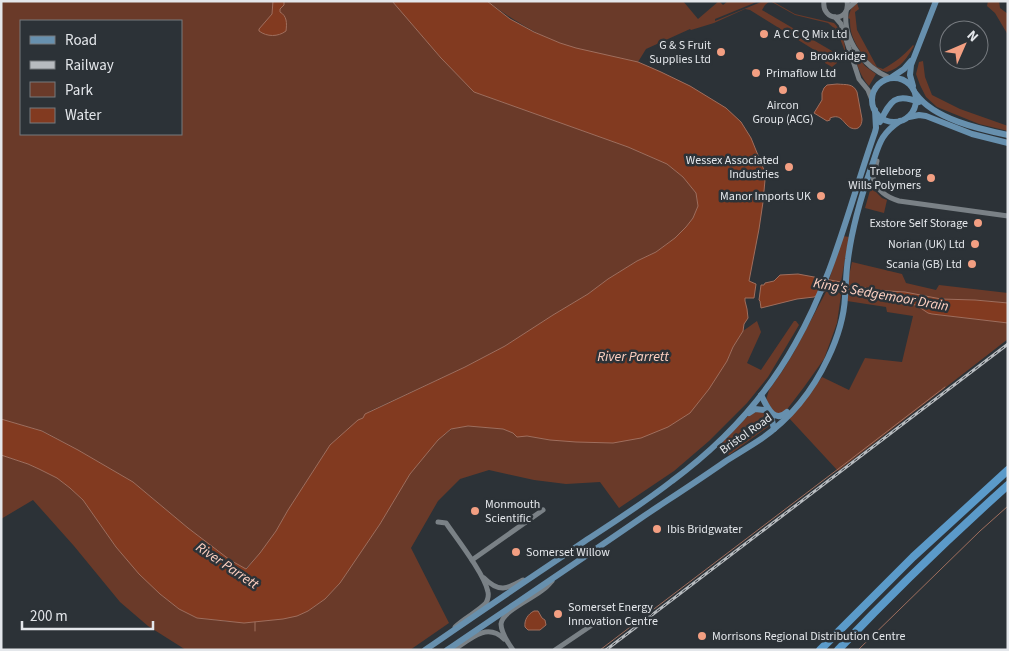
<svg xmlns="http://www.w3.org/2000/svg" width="1009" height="651" viewBox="0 0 1009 651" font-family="'Source Sans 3',sans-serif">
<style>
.green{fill:#6a3a29;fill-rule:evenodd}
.water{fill:#823a20;stroke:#9f6e5d}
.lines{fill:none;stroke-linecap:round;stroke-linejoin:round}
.stream{stroke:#9f6e5d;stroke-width:1}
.minor{stroke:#7a8186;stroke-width:5}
.major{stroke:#6790ae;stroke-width:6}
.highway{stroke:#5b9ac9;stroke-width:8}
.rail-casing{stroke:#b7bbbf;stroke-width:3}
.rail{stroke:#2c3237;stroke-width:1;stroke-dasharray:4;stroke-linecap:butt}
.poi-dot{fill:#f39f82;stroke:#2c3237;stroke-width:2}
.labels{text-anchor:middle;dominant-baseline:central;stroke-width:5;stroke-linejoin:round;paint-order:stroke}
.poi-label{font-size:12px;fill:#e4e7eb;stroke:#2c3237;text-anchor:start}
.street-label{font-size:12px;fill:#e4e7eb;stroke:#2c3237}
.water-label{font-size:14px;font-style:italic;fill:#fed1c2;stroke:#2c3237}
</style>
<rect width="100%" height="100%" fill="#2c3237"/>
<!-- green -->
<g class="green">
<path d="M1,1H392L441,58L474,92L628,147L667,164L683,177L696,193L698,206L693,218L686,227L675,238L656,252L637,261L608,279L588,294L553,315L505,346L465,367L370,411L363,418L358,421L330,445L288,510L276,531L260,553L245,569L230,560L188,528L133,482L78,450L43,431L1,419ZM21,21H181V134H21Z"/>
<path d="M487,1H683L698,19L719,1L723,5L728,1H759L715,19V21L761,2L772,1L795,14L834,23C841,30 848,47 844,56V49L839,36L834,28L828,23L795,15L770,1L765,5L762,10L832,51L837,63L832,67L825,63L824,56L750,10L745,9L714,23L691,30L690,29L646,49L638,62C612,56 584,53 560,43C533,33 510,18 487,1Z"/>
<path d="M988,1H999L1000,8L1008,14V35L995,13L987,6Z"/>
<path d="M857,3L859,9L855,12L857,30L877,67L883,69C897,61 902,57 913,45L914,46C907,58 901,68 887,72C872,69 857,50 852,35C850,29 850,24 850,19L848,18L851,9Z"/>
<path d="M852,50L865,66L876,74L869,86C860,76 857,64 852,50Z"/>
<path d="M923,61L925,77L932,95L960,109L1008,126V131L979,124L937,107L926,97L920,85L916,74L919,62Z"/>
<path d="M871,187L882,198L887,200L884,213L865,208Z"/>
<path d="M843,236L849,237L841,282L829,280Z"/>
<path d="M852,262L902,274L906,283L936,290L939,285L1008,293V303L974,300L941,299L903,293L872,290L865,288L851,287L847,285Z"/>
<path d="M827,290L838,291L841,295L837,323L824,359L804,387L785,412L781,414L774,412L766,400L769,390L783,370L794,352Z"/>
<path d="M847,293L901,303L916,305L932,314L1008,323V339L838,471L789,418L822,377L849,390L865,358L902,362L913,316L887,312L886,307L847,301Z"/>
<path d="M757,321L761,332L747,363L761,370L794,321H796L799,325L768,377L747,403L709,441L674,471L619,508L600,482L566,484L534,480L489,470L460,479L438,501L411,548L449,623L410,650H186L148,626L120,602L74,546L33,500L1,519V455L28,464L39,469L57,478L70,488L83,500L116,547L160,594L179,609L197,618L231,622H255L308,611L325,599L340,583L380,524L410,474L438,440L452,429L468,426L503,429L513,433L517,436H527L550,440L727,361L733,347L743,331Z"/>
<path d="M760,410L766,413L770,421L768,427L729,455L719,445L748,416Z"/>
</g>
<!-- water -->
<g class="water">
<path d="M273,1H284V5L280,9V12C287,16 287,23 286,31C278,37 267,37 259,31V29L272,14Z"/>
<path d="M392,1H487L510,19L534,32L560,43L576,48L638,62L661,72L690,86L726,108L741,122L751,138L764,170L765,180L763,202L759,229L749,281L756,284L754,298H745V301L747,309L748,318L744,324L743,331L733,347L727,361L709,389L690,413L668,427L641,438L613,443L576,442L550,440L527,436L517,437L513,433L503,429L468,426L451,429L438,440L410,474L380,524L340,583L325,599L308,611L297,616L283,619L244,623L197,618L179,609L160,594L139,574L116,547L83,500L70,488L57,478L39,469L28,464L1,455V419L42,431L78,450L133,482L188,528L230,560L246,569L260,553L276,531L288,510L330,445L358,420L363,418L365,414L465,367L505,346L553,315L588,294L608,279L637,261L656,252L675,238L686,227L693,218L698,206L696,193L683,177L667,164L628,147L474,92L441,58Z"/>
<path d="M837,84C846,85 853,83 857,92L862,119C862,125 859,131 851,128C843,124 842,113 830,118V120L827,121L814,113L822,100V93L824,88L827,85Z"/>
<path d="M798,274L830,280L841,282L851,287L865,288L872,290L905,292L941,299L975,300L1008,303V323L932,314L928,313L916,305L901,303L840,291L827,290L814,297L797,299L761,308L760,301L759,300L761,285H764L765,283L774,281L780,275Z"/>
<path d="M534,611H538L542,618L545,620L546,625L540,630H528L525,627C524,620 528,614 534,611Z"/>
</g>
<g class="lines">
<!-- stream -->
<g class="stream">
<path d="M255,631V622"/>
<path d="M600,650L846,463L945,387"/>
<path d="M858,650L980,531L1008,506"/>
</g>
<!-- minor -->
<g class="minor">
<path d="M824,1C821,22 851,23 847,1"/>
<path d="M848,8L856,1"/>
<path d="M846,12C843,41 864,67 890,78"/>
<path d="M835,17L841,24L859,79L868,90L872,100"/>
<path d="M877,161L873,178C878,191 886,197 899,201L1008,216"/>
<path d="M438,522L446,523C457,539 485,575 488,592C489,596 488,599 486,603C479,611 464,618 455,627"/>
<path d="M472,560L543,510"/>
<path d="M484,578C499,593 507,589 523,580"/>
<path d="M454,650C470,639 487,622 504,639"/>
<path d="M513,650C508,643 501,633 501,624C502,611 534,598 544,589C547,587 549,584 552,581"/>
<path d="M555,650L592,625"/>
</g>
<!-- major -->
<g class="major">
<path d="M892,77L904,69L911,61"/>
<circle cx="894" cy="100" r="22"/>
<path d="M913,86L910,75L911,65L936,1"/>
<path d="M916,94C934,119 979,129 1008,135"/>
<path d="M909,117L919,115L926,116L972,134L1008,143"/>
<path d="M880,122C890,102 894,92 919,102"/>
<path d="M761,395C766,404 773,425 787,412"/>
<path d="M749,413L755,409L765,410L771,416L774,429"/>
<path d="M425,650C478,613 532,577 585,541C614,522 644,503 672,481C722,444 765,398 795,344C833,278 850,203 875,132L876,128L875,110"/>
<path d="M447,650C513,605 579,561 644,516C671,498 699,480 726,461C737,454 749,447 761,439C790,419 813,390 828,358C837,339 844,318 845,297C846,284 846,272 848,259C852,228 861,197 871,168C879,146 879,135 900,121"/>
</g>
<!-- highway -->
<g class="highway">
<path d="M820,650L913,557L1008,470"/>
<path d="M838,650C892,593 949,538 1008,485"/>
</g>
<!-- rail casing -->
<g class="rail-casing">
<path id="rail" d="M606,650L1008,344"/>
</g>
<!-- rail -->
<use href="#rail" class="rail"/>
</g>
<!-- markers -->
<g class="poi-dot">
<circle cx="764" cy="34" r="5"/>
<circle cx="721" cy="52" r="5"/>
<circle cx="800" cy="56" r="5"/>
<circle cx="756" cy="73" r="5"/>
<circle cx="783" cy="90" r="5"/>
<circle cx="789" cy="167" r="5"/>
<circle cx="931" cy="178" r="5"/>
<circle cx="821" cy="196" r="5"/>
<circle cx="978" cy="223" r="5"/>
<circle cx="975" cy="244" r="5"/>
<circle cx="972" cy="264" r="5"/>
<circle cx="475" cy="511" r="5"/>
<circle cx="657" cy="529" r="5"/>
<circle cx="516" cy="552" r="5"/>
<circle cx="558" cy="614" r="5"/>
<circle cx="702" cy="636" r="5"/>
</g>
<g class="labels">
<!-- poi labels -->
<g class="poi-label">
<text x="774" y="34">A C C Q Mix Ltd</text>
<text x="711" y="45" text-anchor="end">G &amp; S Fruit<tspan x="711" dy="14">Supplies Ltd</tspan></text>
<text x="810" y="56">Brookridge</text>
<text x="766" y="73">Primaflow Ltd</text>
<text x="783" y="105" text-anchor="middle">Aircon<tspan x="783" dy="14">Group (ACG)</tspan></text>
<text x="779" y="160" text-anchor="end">Wessex Associated<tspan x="779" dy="14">Industries</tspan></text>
<text x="921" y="171" text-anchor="end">Trelleborg<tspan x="921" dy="14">Wills Polymers</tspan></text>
<text x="811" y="196" text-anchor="end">Manor Imports UK</text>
<text x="968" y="223" text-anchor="end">Exstore Self Storage</text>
<text x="965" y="244" text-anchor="end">Norian (UK) Ltd</text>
<text x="962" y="264" text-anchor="end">Scania (GB) Ltd</text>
<text x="485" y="504">Monmouth<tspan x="485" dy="14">Scientific</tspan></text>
<text x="667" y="529">Ibis Bridgwater</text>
<text x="526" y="552">Somerset Willow</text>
<text x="568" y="607">Somerset Energy<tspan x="568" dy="14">Innovation Centre</tspan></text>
<text x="712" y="636">Morrisons Regional Distribution Centre</text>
</g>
<!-- street labels -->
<g class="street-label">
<text transform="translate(746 434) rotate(-35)">Bristol Road</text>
</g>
<!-- water labels -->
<g class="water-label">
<text transform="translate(881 295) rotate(10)">King's Sedgemoor Drain</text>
<text x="633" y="357">River Parrett</text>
<text transform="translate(227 566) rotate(34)">River Parrett</text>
</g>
</g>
<!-- border -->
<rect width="1009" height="651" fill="none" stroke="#e4e7eb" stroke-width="5"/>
<!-- legend -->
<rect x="20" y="20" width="162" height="115" fill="#2c3237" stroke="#767a7f"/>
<rect x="30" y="36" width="25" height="8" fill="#6790ae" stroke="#767a7f"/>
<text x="65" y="45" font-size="15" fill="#e4e7eb">Road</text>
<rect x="30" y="61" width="25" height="8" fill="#b7bbbf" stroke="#767a7f"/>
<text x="65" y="70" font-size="15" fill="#e4e7eb">Railway</text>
<rect x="30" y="82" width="25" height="15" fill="#6a3a29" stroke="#767a7f"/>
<text x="65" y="95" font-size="15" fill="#e4e7eb">Park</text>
<rect x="30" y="108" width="25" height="15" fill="#823a20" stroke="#767a7f"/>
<text x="65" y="120" font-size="15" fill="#e4e7eb">Water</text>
<!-- north arrow -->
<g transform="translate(964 45) rotate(45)"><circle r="24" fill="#2c3237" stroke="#767a7f"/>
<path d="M0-4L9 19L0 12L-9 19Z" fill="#f39f82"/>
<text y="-8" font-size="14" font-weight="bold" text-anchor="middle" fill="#e4e7eb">N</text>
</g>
<!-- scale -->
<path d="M22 621v8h131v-8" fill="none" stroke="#e4e7eb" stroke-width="2.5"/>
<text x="30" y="621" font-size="15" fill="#e4e7eb" stroke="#2c3237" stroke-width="4" paint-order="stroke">200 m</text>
</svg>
